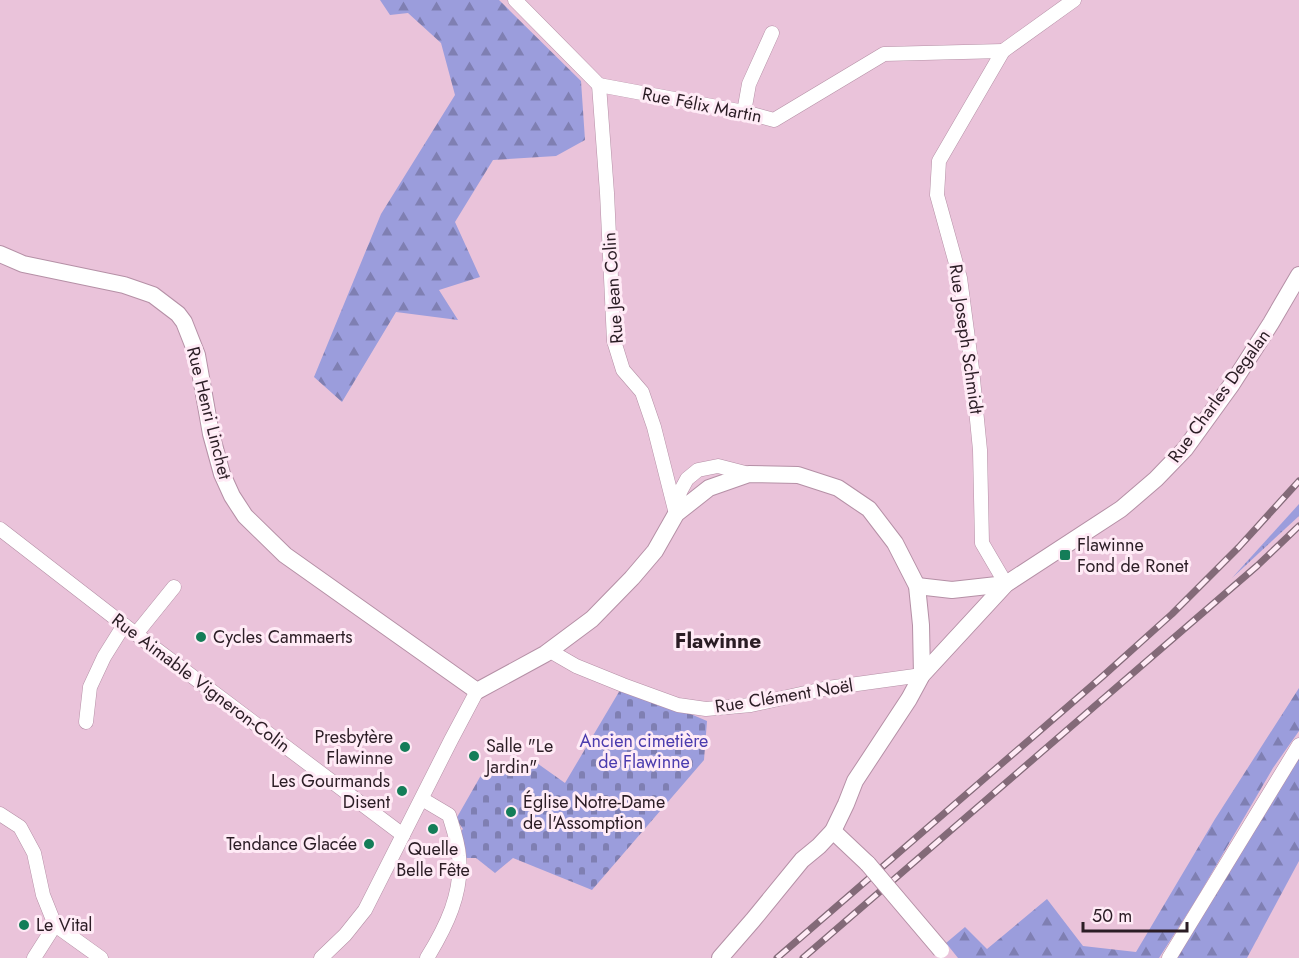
<svg xmlns="http://www.w3.org/2000/svg" width="1299" height="958" viewBox="0 0 1299 958" font-family="Jost,sans-serif">
<style>
.grass{fill:url(#grass-tufts)}
.forest{fill:url(#forest-firs)}
.cemetery{fill:url(#cemetery-stones)}
.lines{fill:none;stroke-linecap:round;stroke-linejoin:round}
.minor-casing{stroke:#b590a6;stroke-width:15}
.tertiary-casing{stroke:#b590a6;stroke-width:18}
.minor{stroke:#fff;stroke-width:14}
.tertiary{stroke:#fff;stroke-width:16}
.rail-casing{stroke:#836a78;stroke-width:7}
.rail{stroke:#ffebf6;stroke-width:4.5;stroke-dasharray:14;stroke-linecap:butt}
.tertiary-bridge-casing{stroke:#b590a6;stroke-width:18;stroke-linecap:butt}
.tertiary-bridge{stroke:#fff;stroke-width:16}
.poi-dot{fill:#147d58;stroke:#ffebf6;stroke-width:2}
.labels{text-anchor:middle;dominant-baseline:central;stroke-width:6;stroke-linejoin:round;paint-order:stroke}
.street-label{font-size:18px;fill:#2b1d25;stroke:#ffebf6}
.poi-label{font-size:18px;fill:#2b1d25;stroke:#ffebf6;text-anchor:start}
.park-label{font-size:18px;fill:#4b3cae;stroke:#ffebf6}
.quarter-label{font-size:21px;font-weight:bold;fill:#2b1d25;stroke:#ffebf6}
</style>
<defs>
<pattern id="grass-tufts" width="24" height="20" patternUnits="userSpaceOnUse" patternTransform="scale(1.5)"><rect width="24" height="20" fill="#9b9ddc"/><path d="M3 7l-1-3M5 7V3M7 7l1-3M15 17l-1-3M17 17v-4M19 17l1-3" fill="none" stroke="#7f7fb2"/></pattern>
<pattern id="forest-firs" width="22" height="20" patternUnits="userSpaceOnUse" patternTransform="scale(1.5)"><rect width="22" height="20" fill="#9b9ddc"/><path d="M5 1l3.5 6h-7zM16 11l3.5 6h-7z" fill="#7f7fb2"/></pattern>
<pattern id="cemetery-stones" width="16" height="16" patternUnits="userSpaceOnUse" patternTransform="scale(1.5)"><rect width="16" height="16" fill="#9b9ddc"/><path d="M2 7V4a2 2 0 0 1 4 0v3zM10 15v-3a2 2 0 0 1 4 0v3z" fill="#7f7fb2"/></pattern>
</defs>
<rect width="100%" height="100%" fill="#eac3da"/>
<!-- grass -->
<path class="grass" d="M1299,504V516L1232,578Z"/>
<!-- forest -->
<g class="forest">
<path d="M380,0H499L581,81L585,140L556,156L493,160L455,222L480,277L439,290L458,320L396,312L342,402L314,377L381,214L455,95L441,43L408,13L390,15Z"/>
<path d="M1299,688V731L1273,768L1196,900L1159,958H958L946,943L965,927L987,949L1047,899L1083,946L1136,952L1215,819Z"/>
<path d="M1299,745V861L1247,958H1169Z"/>
</g>
<!-- cemetery -->
<path class="cemetery" d="M623,685L707,721L704,760L592,890L513,858L495,873L476,858H466L461,831L463,829L456,819L480,777L490,768L534,761L565,783Z"/>
<g class="lines">
<!-- minor casing -->
<g class="minor-casing">
<g id="minor">
<path d="M515,0L599,85"/>
<path d="M599,85L607,193L614,341L623,370L642,392L654,427L676,514"/>
<path d="M599,85L744,112L774,120L884,54L1003,51"/>
<path d="M744,112L749,84L772,33"/>
<path d="M677,509L680,492L687,479L698,470L718,466L749,474"/>
<path d="M0,529L124,625L403,835"/>
<path d="M1006,584L982,543L980,450L972,369L960,278L937,195L939,161L1003,51L1074,0"/>
<path d="M136,634L174,587"/>
<path d="M550,651L576,666L623,685L678,705L706,709L751,705L828,688L922,675"/>
<path d="M86,722L90,687L104,657L124,625"/>
<path d="M422,799L449,815C453,828 458,842 459,856C463,893 446,927 427,958"/>
<path d="M0,814L20,827L34,853L43,895L55,925"/>
<path d="M55,925L101,958"/>
<path d="M34,958L55,925"/>
<path d="M321,958L345,935L365,910L451,740L477,691"/>
<path d="M1169,958L1299,745"/>
</g>
</g>
<!-- tertiary casing -->
<g class="tertiary-casing">
<g id="tertiary">
<path d="M0,254L23,264L124,285L153,295L178,314L184,322L197,355L211,434L222,474L232,496L245,516L285,555L477,691L545,654L592,619L632,578L655,551L676,514L709,488L749,474L798,475L838,488L869,509L895,543L917,586L921,625L922,675"/>
<path d="M917,586L952,590L1006,584"/>
<path d="M833,831L868,864"/>
<path d="M720,958L753,920L802,860L819,846L833,831L846,804L855,781L909,699L922,675L1006,584L1121,509L1156,479L1185,449L1232,384L1271,323L1299,275"/>
</g>
</g>
<!-- minor -->
<use href="#minor" class="minor"/>
<!-- tertiary -->
<use href="#tertiary" class="tertiary"/>
<!-- rail casing -->
<g class="rail-casing">
<g id="rail">
<path d="M777,958L1103,676L1172,614L1239,547L1299,481"/>
<path d="M803,958L1257,566L1299,526"/>
</g>
</g>
<!-- rail -->
<use href="#rail" class="rail"/>
<!-- tertiary-bridge casing -->
<g class="tertiary-bridge-casing">
<path id="tertiary-bridge" d="M868,864L941,950"/>
</g>
<!-- tertiary-bridge -->
<use href="#tertiary-bridge" class="tertiary-bridge"/>
</g>
<!-- markers -->
<g class="poi-dot">
<rect x="1059" y="549" width="12" height="12" rx="3"/>
<circle cx="201" cy="637" r="6"/>
<circle cx="405" cy="747" r="6"/>
<circle cx="474" cy="756" r="6"/>
<circle cx="402" cy="791" r="6"/>
<circle cx="511" cy="812" r="6"/>
<circle cx="433" cy="829" r="6"/>
<circle cx="369" cy="844" r="6"/>
<circle cx="24" cy="925" r="6"/>
</g>
<g class="labels">
<!-- street labels -->
<g class="street-label">
<text transform="translate(702 105) rotate(11)">Rue Félix Martin</text>
<text transform="translate(613 288) rotate(-94)">Rue Jean Colin</text>
<text transform="translate(966 339) rotate(82)">Rue Joseph Schmidt</text>
<text transform="translate(1219 396) rotate(-54)">Rue Charles Degalan</text>
<text transform="translate(209 413) rotate(76)">Rue Henri Linchet</text>
<text transform="translate(201 683) rotate(37)">Rue Aimable Vigneron-Colin</text>
<text transform="translate(784 696) rotate(-9)">Rue Clément Noël</text>
</g>
<!-- poi labels -->
<g class="poi-label">
<text x="1077" y="545">Flawinne<tspan x="1077" dy="21">Fond de Ronet</tspan></text>
<text x="213" y="637">Cycles Cammaerts</text>
<text x="393" y="737" text-anchor="end">Presbytère<tspan x="393" dy="21">Flawinne</tspan></text>
<text x="486" y="746">Salle "Le<tspan x="486" dy="21">Jardin"</tspan></text>
<text x="390" y="781" text-anchor="end">Les Gourmands<tspan x="390" dy="21">Disent</tspan></text>
<text x="523" y="802">Église Notre-Dame<tspan x="523" dy="21">de l'Assomption</tspan></text>
<text x="357" y="844" text-anchor="end">Tendance Glacée</text>
<text x="433" y="849" text-anchor="middle">Quelle<tspan x="433" dy="21">Belle Fête</tspan></text>
<text x="36" y="925">Le Vital</text>
</g>
<!-- park labels -->
<g class="park-label">
<text x="644" y="741">Ancien cimetière<tspan x="644" dy="21">de Flawinne</tspan></text>
</g>
<!-- quarter labels -->
<g class="quarter-label">
<text x="718" y="641">Flawinne</text>
</g>
</g>
<!-- scale -->
<path d="M1083 922v9h104v-9" fill="none" stroke="#2b1d25" stroke-width="3"/>
<text x="1092" y="922" font-size="18" fill="#2b1d25" stroke="#ffebf6" stroke-width="4.5" paint-order="stroke">50 m</text>
</svg>
